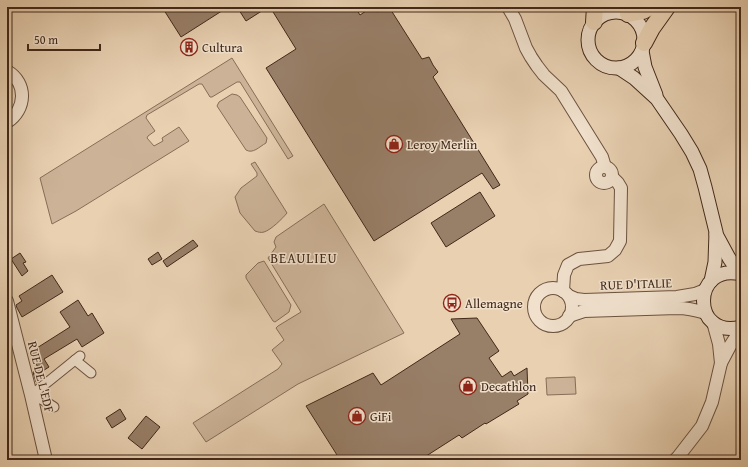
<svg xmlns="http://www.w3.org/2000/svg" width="748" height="467" viewBox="0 0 748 467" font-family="'Gentium Book Plus',serif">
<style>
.green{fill:#ccb397;stroke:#866e58}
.building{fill:#987f68;stroke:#412819}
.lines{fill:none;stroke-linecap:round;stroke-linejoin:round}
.minor-casing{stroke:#6b523f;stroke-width:11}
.tertiary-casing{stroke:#6b523f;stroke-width:14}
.secondary-casing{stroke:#412819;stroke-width:15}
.trunk-casing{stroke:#412819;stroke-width:18}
.minor{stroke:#f0e0cc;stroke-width:9}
.tertiary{stroke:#f0e0cc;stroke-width:12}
.secondary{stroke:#f0e0cc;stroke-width:13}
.trunk{stroke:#e8d0b1;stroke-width:16}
.labels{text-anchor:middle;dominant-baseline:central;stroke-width:3;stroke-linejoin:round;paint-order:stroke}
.poi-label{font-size:13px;fill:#412819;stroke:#f0e0cc;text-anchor:start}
.street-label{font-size:13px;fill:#412819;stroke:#f0e0cc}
.neighbourhood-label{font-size:14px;letter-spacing:1px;fill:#412819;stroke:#f0e0cc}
</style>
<rect width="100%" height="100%" fill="#e8d0b1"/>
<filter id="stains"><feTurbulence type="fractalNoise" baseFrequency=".005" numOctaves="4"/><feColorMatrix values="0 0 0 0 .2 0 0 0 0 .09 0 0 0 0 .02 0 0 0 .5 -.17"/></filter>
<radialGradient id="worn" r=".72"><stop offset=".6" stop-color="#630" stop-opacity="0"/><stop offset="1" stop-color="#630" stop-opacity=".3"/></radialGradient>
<!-- green -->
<g class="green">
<path d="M232,58L293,156L288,159L240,82H237L212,97H210L202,84H199L147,115L146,118L155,131L148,136L147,138L154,146L163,141L162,138L179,127L189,141L76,211L52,224L40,178Z"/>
<path d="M232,94L237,95L240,97L267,138L266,143C259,147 253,154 246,150L217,106L219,102Z"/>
<path d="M255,162L287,213C283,218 271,230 264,232C261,233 258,232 255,231L240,213L235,197L241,188L257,176V173L251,164Z"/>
<path d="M324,204L404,333L298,384L206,442L193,423L278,369L282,364L272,350L284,340L276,328L278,326L301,312L268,258L276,247L274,242L276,237Z"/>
<path d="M264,261L291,305L289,312L275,322L273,321L246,278V275L258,263Z"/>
<path d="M575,377L576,394L547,395L546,378Z"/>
</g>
<!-- building -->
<g class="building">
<path d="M162,7H228L181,37Z"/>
<path d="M237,7H268L246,21Z"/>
<path d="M270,7H355L360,15L372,7H374L377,12L385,7H389L422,59L429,57L433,65L438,72L433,77L500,185L493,189L482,173L374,241L266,68L296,49Z"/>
<path d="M480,192L495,216L446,247L431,223Z"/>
<path d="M193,240L198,246L167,267L163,261Z"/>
<path d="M158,252L162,259L152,265L148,259Z"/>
<path d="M20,253L26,262L23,263L28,271L22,276L11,259Z"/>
<path d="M52,275L63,292L22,317L17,308L16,305L22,301L19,296Z"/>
<path d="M78,300L88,316L92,313L104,333L82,347L77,339L44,359L49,367L41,372L29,353L70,327L60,312Z"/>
<path d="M477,318L499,351L489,358L502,377L511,371L514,376L527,368L528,394L517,401L519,404L486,424L485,423L462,438L459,435L420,460H341L336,457L337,455L306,406L373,373L381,385L460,334L451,319Z"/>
<path d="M39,368L44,377L36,382L33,372Z"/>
<path d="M120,409L126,419L112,428L106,418Z"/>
<path d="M146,416L160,427L142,449L128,438Z"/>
</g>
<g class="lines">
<!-- minor casing -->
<g class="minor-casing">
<g id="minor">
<path d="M75,360L91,373"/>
<path d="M54,407L43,400L31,395L49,381L80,356"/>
</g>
</g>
<!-- tertiary casing -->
<g class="tertiary-casing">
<g id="tertiary">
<path d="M508,7L515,19L526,48L531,57L537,66L544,75L561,91L602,157L605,167"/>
<path d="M7,71C28,83 26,110 7,122"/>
<circle cx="604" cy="175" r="8"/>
<circle cx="553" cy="307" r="19"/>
<path d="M563,291L564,275L568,265L579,259L608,256L615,250L620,241L621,188L618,183L612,177"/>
<path d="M569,296L576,299L584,300L677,297L695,294L705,290"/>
<path d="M7,301L31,395L46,460"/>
<path d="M569,316L584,311L677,308C688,308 696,310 706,313"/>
<path d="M713,322L719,344L721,363"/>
<path d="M675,460L678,457L702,426L712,402L721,363L730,346L741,329"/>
</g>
</g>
<!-- secondary casing -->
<g class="secondary-casing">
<g id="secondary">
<circle cx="616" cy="40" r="28"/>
<path d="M642,51L645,67L656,95"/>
<path d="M619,68L634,78L657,99L681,134L692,152L700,169L705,187L716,232L715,262L711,281"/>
<path d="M716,234L729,258L740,274"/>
<path d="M741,274C691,262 691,340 741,327"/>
</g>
</g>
<!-- trunk casing -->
<g class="trunk-casing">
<g id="trunk">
<path d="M628,14L643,11L650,7"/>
<path d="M594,22L595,7"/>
<path d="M644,43L652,28L667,7"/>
</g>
</g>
<!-- minor -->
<use href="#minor" class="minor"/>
<!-- tertiary -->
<use href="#tertiary" class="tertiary"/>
<!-- secondary -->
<use href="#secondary" class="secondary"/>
<!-- trunk -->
<use href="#trunk" class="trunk"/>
</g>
<!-- icons -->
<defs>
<g id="building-ring" transform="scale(0.9)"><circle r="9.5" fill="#f0e0cc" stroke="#8f2418" stroke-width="1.5"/><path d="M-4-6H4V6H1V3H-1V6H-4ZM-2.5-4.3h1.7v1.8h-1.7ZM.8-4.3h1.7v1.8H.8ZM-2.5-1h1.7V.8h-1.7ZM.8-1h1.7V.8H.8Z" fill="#8f2418"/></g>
<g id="shop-ring" transform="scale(0.9)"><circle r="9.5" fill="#f0e0cc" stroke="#8f2418" stroke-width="1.5"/><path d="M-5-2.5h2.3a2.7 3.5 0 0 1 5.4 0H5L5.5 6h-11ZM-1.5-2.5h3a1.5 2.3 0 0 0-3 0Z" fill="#8f2418"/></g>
<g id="bus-ring" transform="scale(0.9)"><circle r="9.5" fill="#f0e0cc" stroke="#8f2418" stroke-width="1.5"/><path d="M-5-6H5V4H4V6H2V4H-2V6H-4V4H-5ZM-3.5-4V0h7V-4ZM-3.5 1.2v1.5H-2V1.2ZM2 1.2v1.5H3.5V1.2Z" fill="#8f2418"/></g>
</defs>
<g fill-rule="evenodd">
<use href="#building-ring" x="189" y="47"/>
<use href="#shop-ring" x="394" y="144"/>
<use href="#bus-ring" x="452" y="303"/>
<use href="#shop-ring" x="468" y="386"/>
<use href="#shop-ring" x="357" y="416"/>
</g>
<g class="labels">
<!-- poi labels -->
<g class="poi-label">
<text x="202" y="47">Cultura</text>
<text x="407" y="144">Leroy Merlin</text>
<text x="465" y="303">Allemagne</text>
<text x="481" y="386">Decathlon</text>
<text x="370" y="416">GiFi</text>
</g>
<!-- street labels -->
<g class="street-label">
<text transform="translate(636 284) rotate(-2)">RUE D'ITALIE</text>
<text transform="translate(41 377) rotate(76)">RUE DE L'EDF</text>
</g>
<!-- neighbourhood labels -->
<g class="neighbourhood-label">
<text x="304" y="258">BEAULIEU</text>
</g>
</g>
<!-- margin -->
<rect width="748" height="467" fill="none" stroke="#e8d0b1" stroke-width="24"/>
<rect x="8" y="8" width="732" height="451" fill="none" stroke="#412819" stroke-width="2"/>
<rect x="12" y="12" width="724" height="443" fill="none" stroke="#412819"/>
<!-- scale -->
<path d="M28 44v6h72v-6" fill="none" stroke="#412819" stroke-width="2"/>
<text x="34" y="44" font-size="12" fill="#412819" stroke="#f0e0cc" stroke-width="3" paint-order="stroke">50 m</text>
<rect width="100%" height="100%" filter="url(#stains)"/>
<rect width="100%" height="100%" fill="url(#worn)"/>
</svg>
